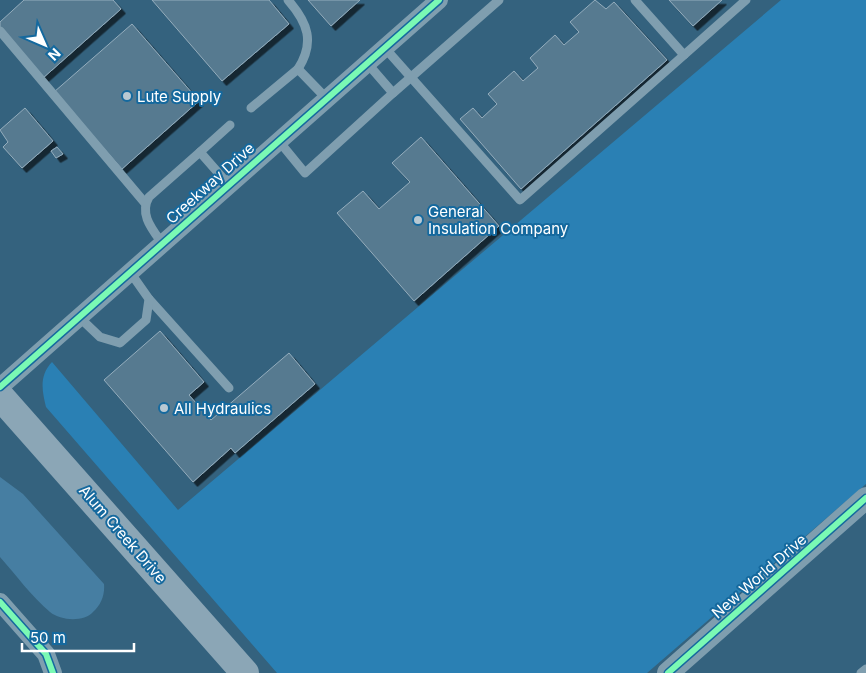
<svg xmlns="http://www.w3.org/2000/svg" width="866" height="673" viewBox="0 0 866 673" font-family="Inter,sans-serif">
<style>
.green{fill:#2a80b4}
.water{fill:#467ea2}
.building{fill:#567a90;stroke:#94adbd;filter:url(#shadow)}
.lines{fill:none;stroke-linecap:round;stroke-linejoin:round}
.service{stroke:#7f9eaf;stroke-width:9}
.minor{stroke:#7f9eaf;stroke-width:18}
.tertiary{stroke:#7f9eaf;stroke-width:22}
.primary{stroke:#8ba6b6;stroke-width:28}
.cycleway-casing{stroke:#15699e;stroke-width:9}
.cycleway{stroke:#7af9b4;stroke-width:6}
.poi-dot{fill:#b8c8d2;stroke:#15699e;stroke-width:2}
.labels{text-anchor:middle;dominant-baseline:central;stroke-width:4;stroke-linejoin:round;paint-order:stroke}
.poi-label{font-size:15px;fill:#fff;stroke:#15699e;text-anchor:start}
.street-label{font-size:15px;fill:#fff;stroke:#15699e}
</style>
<defs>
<filter id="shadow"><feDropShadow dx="4.5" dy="4.5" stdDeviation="0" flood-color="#0009"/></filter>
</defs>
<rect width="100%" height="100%" fill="#34627e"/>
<!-- green -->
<path class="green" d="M781,0H866V484L647,673H277L46,407C42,390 39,376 52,362L178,510Z"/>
<!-- water -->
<path class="water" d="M0,477L23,494L104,584C105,595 101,605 93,612C84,622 61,621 50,612C32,597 16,575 0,557Z"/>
<!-- building -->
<g class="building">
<path d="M24,0H113L121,9L43,78L0,29V22Z"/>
<path d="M152,0H269L289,24L222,81Z"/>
<path d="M308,0H360L331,26Z"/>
<path d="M595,0L606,9L614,2L667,60L521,189L460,119L473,108L482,118L497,104L488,94L514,71L523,81L538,68L530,58L555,35L564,45L579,32L570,22Z"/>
<path d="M669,0H722L693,26Z"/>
<path d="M132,24L199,101L122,169L54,92Z"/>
<path d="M25,108L53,141L22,168L3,147L8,142L0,130Z"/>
<path d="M421,137L499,226L414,301L337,213L363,191L379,209L410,182L392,163Z"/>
<path d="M57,147L63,154L56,158L51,151Z"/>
<path d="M160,331L204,382L189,395L211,420L289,353L315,384L235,453L231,448L193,482L104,380Z"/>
</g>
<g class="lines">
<!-- service -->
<g class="service">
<path d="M288,0C308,23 315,42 298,69"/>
<path d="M0,31L145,203"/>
<path d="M384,47L520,200L684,55L635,0"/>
<path d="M684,55L746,0"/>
<path d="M393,93L499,0"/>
<path d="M251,108L298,69L326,98"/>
<path d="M278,140L305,173L393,93L367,63"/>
<path d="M200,152L230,125"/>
<path d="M162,243C152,229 139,214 149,197L200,152L228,184"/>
<path d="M149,299L229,388"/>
<path d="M79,317L100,337L120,343L146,320L149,299L130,272"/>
<path d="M861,673L866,669"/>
</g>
<!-- minor -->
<g class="minor">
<path d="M0,387L439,0"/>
<path d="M0,602L46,654L53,673"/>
</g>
<!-- tertiary -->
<path class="tertiary" d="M668,673L866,498"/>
<!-- primary -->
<path class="primary" d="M0,396L245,673"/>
<!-- cycleway casing -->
<g class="cycleway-casing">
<g id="cycleway">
<path d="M0,387L439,0"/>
<path d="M0,602L46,654L53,673"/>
<path d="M668,673L866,498"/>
</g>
</g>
<!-- cycleway -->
<use href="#cycleway" class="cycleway"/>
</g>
<!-- markers -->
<g class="poi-dot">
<circle cx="127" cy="96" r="5"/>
<circle cx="418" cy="220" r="5"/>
<circle cx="164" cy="408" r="5"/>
</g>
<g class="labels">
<!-- poi labels -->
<g class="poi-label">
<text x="137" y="96">Lute Supply</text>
<text x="428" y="211">General<tspan x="428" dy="17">Insulation Company</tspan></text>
<text x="174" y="408">All Hydraulics</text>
</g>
<!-- street labels -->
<g class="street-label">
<text transform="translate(210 183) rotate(-42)">Creekway Drive</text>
<text transform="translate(123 534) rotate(49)">Alum Creek Drive</text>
<text transform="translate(759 576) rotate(-41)">New World Drive</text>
</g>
</g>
<!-- north arrow -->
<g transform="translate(45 45) rotate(135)" stroke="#15699e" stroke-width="4" paint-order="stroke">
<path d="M0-4L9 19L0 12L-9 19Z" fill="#ffffff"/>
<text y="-8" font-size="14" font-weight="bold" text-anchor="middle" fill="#ffffff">N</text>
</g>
<!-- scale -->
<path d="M22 643v8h112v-8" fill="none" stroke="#ffffff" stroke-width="2.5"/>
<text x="30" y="643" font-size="15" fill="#ffffff" stroke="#15699e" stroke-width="4" paint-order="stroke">50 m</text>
</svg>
